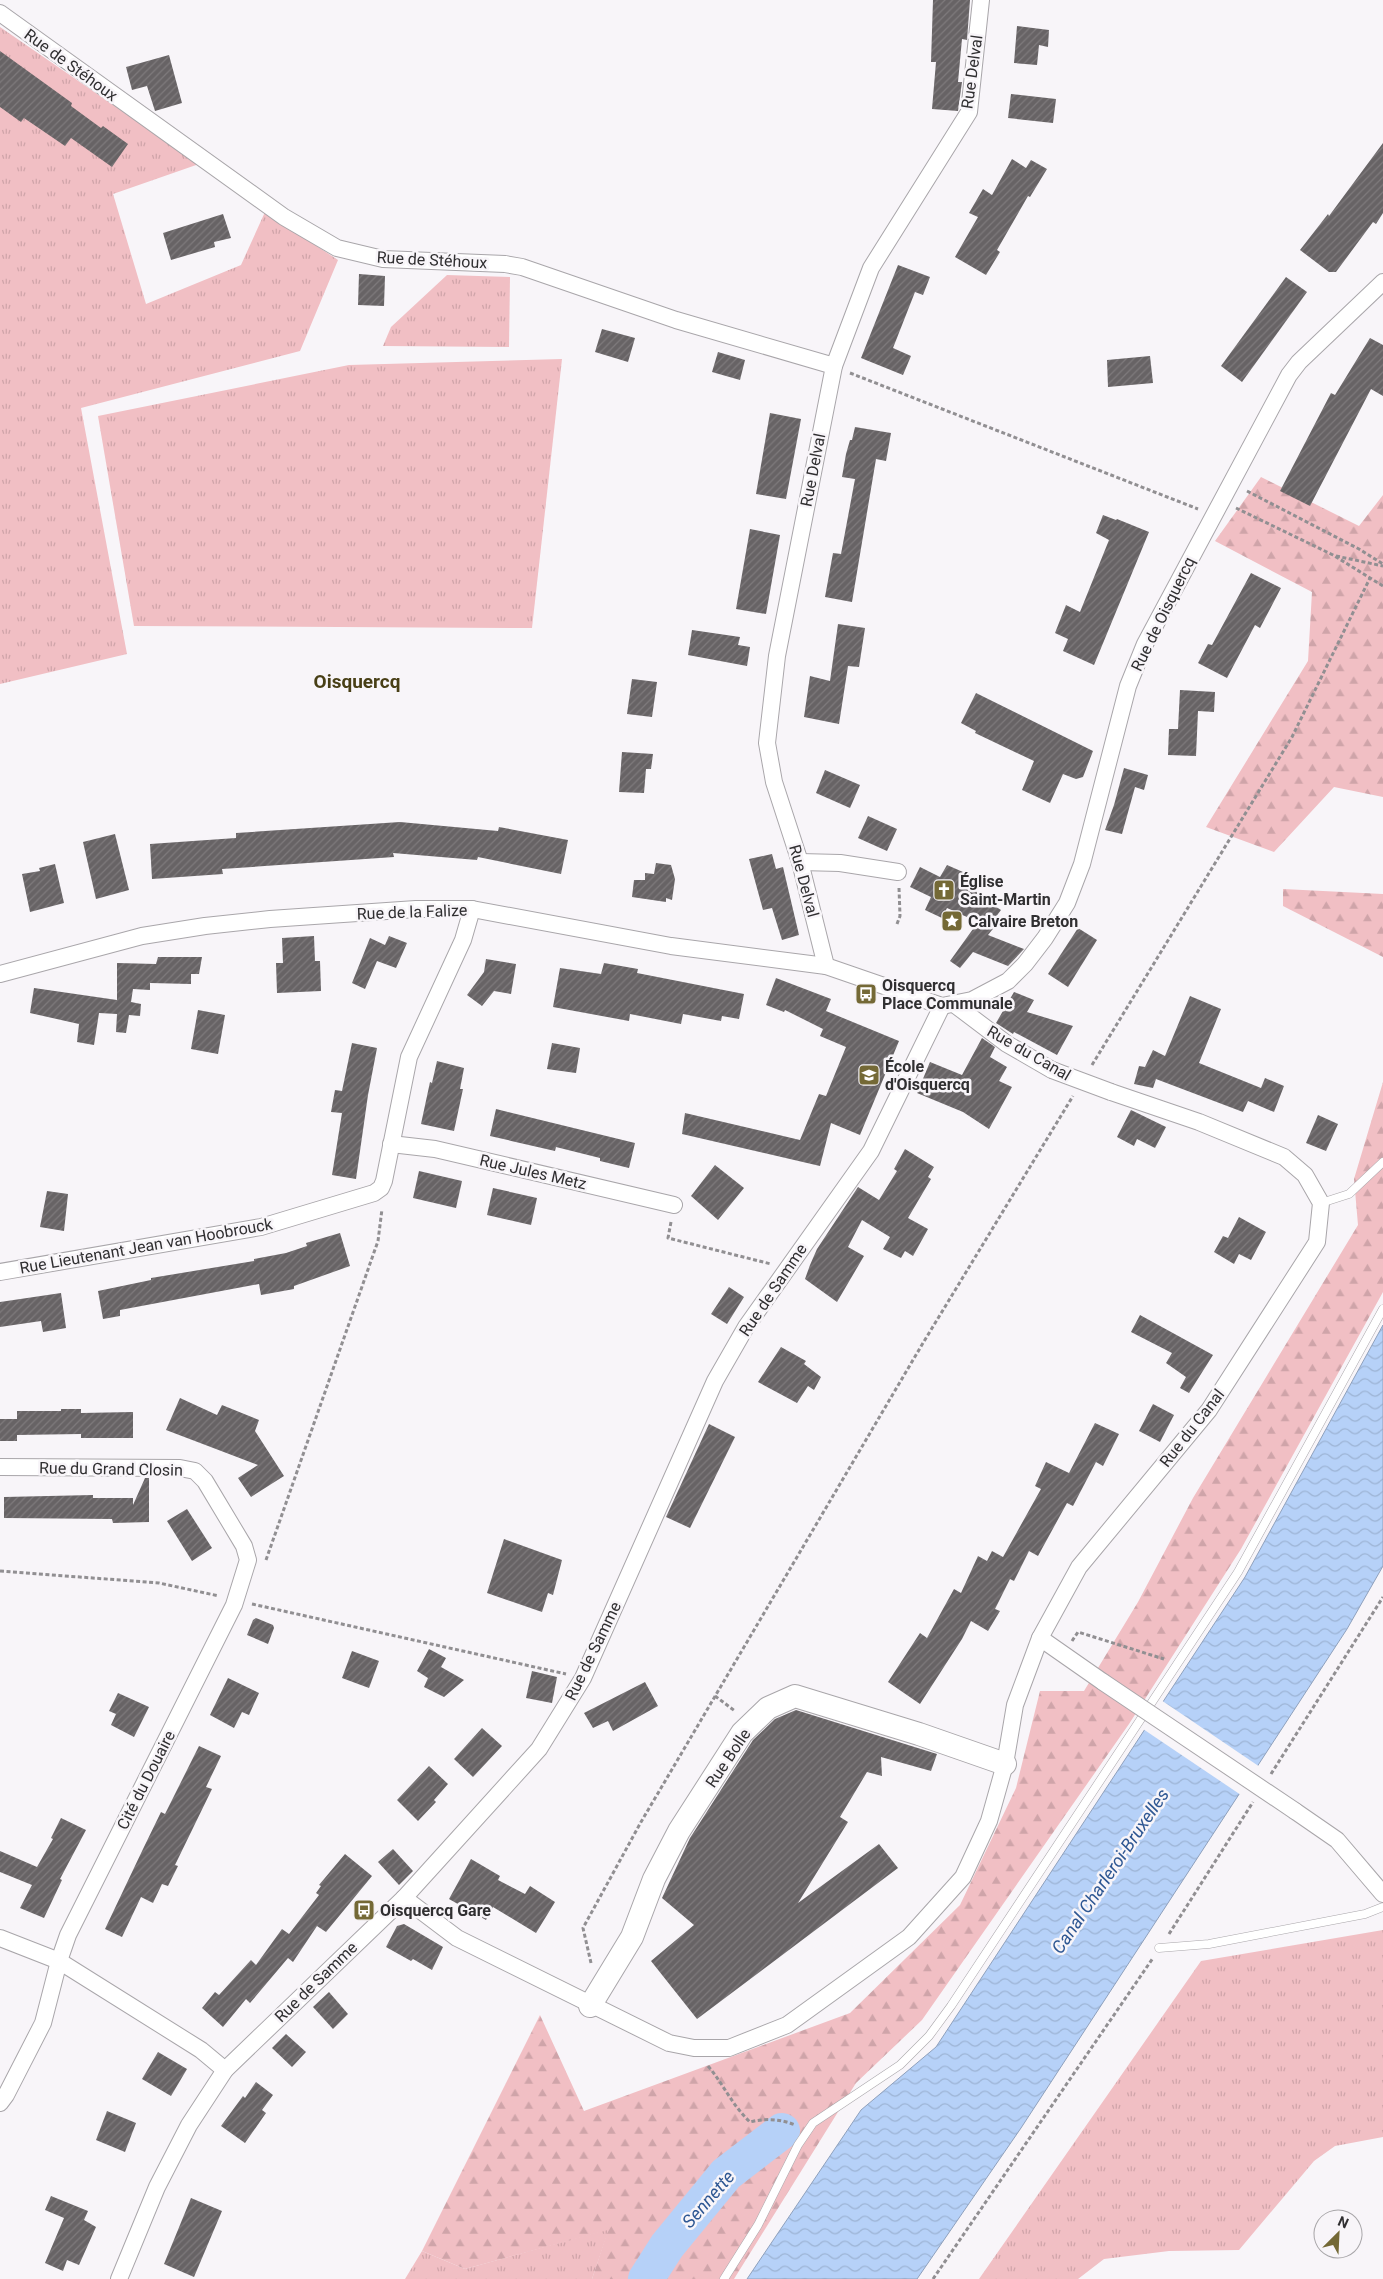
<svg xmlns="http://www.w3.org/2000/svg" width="1383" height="2279" viewBox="0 0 1383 2279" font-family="Roboto,sans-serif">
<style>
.grass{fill:url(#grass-tufts)}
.forest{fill:url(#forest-firs)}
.water{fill:url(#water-waves);stroke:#8ea0bc}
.pier{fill:#f8f5f9}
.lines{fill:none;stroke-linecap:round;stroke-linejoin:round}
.river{stroke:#b6d1f8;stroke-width:36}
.building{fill:url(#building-hatch)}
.lane-casing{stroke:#a9a6aa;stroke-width:9}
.street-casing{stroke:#a9a6aa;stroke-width:18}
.secondary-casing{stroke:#a9a6aa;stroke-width:24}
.path{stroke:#918f92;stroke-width:3;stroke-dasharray:4 2.5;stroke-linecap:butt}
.lane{stroke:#fff;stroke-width:8}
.street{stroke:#fff;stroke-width:16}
.secondary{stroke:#fff;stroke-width:22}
.street-bridge-casing{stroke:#a9a6aa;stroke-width:18;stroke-linecap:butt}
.street-bridge{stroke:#fff;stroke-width:16}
.labels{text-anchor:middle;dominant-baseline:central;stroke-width:5;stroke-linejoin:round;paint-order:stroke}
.street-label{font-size:16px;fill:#302f31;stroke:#f8f5f9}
.poi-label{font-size:16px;font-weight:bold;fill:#302f31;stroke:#f8f5f9;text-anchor:start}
.water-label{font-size:18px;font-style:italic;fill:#2e5793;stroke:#f8f5f9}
.quarter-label{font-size:19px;font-weight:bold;fill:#483f16;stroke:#f8f5f9}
</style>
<defs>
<pattern id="grass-tufts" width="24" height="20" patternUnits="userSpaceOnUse" patternTransform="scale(1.25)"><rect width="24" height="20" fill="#f1bfc4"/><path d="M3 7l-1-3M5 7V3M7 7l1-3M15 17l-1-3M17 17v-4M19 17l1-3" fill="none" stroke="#cfa4a9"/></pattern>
<pattern id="forest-firs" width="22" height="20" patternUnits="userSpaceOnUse" patternTransform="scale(1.25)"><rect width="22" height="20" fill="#f1bfc4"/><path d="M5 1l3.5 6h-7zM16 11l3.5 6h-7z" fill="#cfa4a9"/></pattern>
<pattern id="water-waves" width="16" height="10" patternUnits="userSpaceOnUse" patternTransform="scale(1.25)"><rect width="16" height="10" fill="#b6d1f8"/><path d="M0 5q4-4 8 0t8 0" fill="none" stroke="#9db4d5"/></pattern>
<pattern id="building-hatch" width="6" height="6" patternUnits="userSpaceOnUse" patternTransform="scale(1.25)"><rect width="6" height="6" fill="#676365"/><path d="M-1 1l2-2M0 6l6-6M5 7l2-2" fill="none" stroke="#7e7a7c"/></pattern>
</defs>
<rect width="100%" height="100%" fill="#f8f5f9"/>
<!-- grass -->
<g class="grass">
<path d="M0,27L199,164L113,194L146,304L241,265L265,212L338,260L300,351L81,408L127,654L0,684Z"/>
<path d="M447,275L510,277L509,347L383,346L391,327Z"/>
<path d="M562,359L532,628L134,626L98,416L349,365Z"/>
<path d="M1383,1930V2137L1335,2146L1314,2161L1239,2250L1169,2251L1104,2259L1078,2279H979L1201,1961Z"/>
<path d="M609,2229L592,2279H405L422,2251L465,2269Z"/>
</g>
<!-- forest -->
<g class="forest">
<path d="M1261,477L1359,526L1383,495V797L1334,787L1274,852L1206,827L1308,661L1312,592L1215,541Z"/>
<path d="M1283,889L1383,894V957L1283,906Z"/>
<path d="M1383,1082V1292L1241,1549L1129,1724L922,2020L856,2083L734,2279H592L608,2230L465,2269L422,2251L540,2015L584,2111L850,2013L960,1905L1016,1788L1040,1691H1084L1138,1602L1193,1498L1358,1225L1354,1179Z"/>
</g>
<!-- water -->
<path class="water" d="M1383,1325V1566L1347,1629L1021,2128L917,2279H747L861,2110L936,2047L1245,1577Z"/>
<!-- pier -->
<path class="pier" d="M1161,1700L1260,1767L1241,1795L1143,1729Z"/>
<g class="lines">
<!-- river -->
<path class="river" d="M646,2279L667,2246L726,2174L782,2131"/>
</g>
<!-- building -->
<g class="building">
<path d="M933,0H970L967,40L962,39L958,82H962L958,111L932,109L936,62H931Z"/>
<path d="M1017,26L1049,30L1048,47L1039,45L1037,65L1014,63Z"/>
<path d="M0,51L72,103L71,106L101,128L103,126L128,144L112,167L71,138L65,146L24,118L21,122L0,107Z"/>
<path d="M169,55L182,103L155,111L147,86L132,90L126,67Z"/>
<path d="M1011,94L1056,99L1053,123L1008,118Z"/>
<path d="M1383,143V213L1376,224L1373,222L1336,272H1329L1300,250L1328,214L1329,216Z"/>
<path d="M1012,159L1026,168L1031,160L1047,169L1030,197L1028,196L997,250L1000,252L986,275L955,257L978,217L969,213L983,189L992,195Z"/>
<path d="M223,214L231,238L214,242L215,247L171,260L163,233Z"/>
<path d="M898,265L930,277L923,295L915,292L893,348L911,356L903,375L861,358Z"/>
<path d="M359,274L385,276L384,306L358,305Z"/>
<path d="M1286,277L1307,292L1242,382L1221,366Z"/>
<path d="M602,329L635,338L628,362L595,352Z"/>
<path d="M1370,338L1383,345V396L1371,389L1310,506L1280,491L1331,393L1335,395Z"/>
<path d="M718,352L745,360L740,380L712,372Z"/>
<path d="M1150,356L1153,383L1108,387L1107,360Z"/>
<path d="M770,413L801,419L786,499L756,494Z"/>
<path d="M855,427L891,433L886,461L876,459L852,602L825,597L833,553L841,554L855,479L842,477L846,454L850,440H852Z"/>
<path d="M1103,515L1116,520L1117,519L1149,532L1094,665L1063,651L1068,639L1055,633L1066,605L1080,612L1109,540L1096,533Z"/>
<path d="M750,529L780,535L766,614L736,609Z"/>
<path d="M1251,573L1281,588L1260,628L1255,625L1227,678L1198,663L1208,644L1212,645Z"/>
<path d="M838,624L865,628L859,667L848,666L839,724L804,717L810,676L830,681Z"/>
<path d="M692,630L740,637L738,645L750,647L747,666L688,655Z"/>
<path d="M632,679L657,682L652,717L627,714Z"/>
<path d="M1180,690L1215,692L1214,712L1198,711L1196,756L1168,755L1169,729H1178Z"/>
<path d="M976,693L1093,751L1083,777L1076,779L1063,774L1050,803L1022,790L1034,761L975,733L976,731L961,723Z"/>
<path d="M622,752L653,754L651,769H646L644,793L619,792Z"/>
<path d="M1124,768L1148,775L1144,790L1135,787L1122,834L1105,830L1114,805Z"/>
<path d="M825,770L860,785L850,808L816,793Z"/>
<path d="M868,816L897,829L887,851L858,838Z"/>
<path d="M400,822L498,831L499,827L568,840L561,874L478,857L477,860L393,853L394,857L222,869L223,874L152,879L150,844L236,838V833Z"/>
<path d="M115,834L129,890L96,899L83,842Z"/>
<path d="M772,854L776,869L783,867L799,935L782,940L772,908L763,910L749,859Z"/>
<path d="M656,863L671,865L675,879L672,900L666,898V902L632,897L634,880H645V873L654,874Z"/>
<path d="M55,864L64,903L30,912L22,874L40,871L39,868Z"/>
<path d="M947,865L963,872L962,875L972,881L971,883L979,896L1001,910L992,922L996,925L988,935L1024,949L1008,966L973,952L960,968L950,961L978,922L947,908L942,918L925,910L931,897L910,887L920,867L940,877Z"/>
<path d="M1078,928L1097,940L1068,987L1048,974Z"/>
<path d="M314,936L315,961H320L321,991L277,993L276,963H283L282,938Z"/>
<path d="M389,936L407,943L396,968L377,961L365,989L352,983L370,938L385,945Z"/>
<path d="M158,957H202L199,974H191V984L150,983V990L133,989L131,1002L141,1004L140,1016L129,1015L126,1033L116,1032L117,1014L99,1013L94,1045L77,1042L79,1024L30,1013L34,988L117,1000V963L156,964Z"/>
<path d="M486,959L516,964L511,994L494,991L482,1006L467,995L484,972Z"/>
<path d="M604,963L638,969L637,973L744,994L739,1019L722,1016L721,1021L683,1014L681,1024L630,1014L629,1021L553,1007L560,968L601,974Z"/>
<path d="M776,978L831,999L826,1011L899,1041L860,1135L831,1123L820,1166L682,1134L685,1113L800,1140L819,1094L826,1096L846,1047L820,1036L823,1029L785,1010L784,1012L766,1005Z"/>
<path d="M1014,992L1034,1000L1027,1012L1073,1026L1057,1055L1014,1032L1013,1034L996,1023Z"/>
<path d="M1190,996L1221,1009L1199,1063L1261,1088L1265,1078L1284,1086L1274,1112L1248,1101L1243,1112L1156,1079L1153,1088L1134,1084L1139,1066L1145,1067L1153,1050L1165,1056Z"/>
<path d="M198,1010L225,1015L218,1054L191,1049Z"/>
<path d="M982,1038L995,1047L990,1057L1007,1067L999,1081L1012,1087L989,1129L963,1112L917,1093L930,1062L962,1075Z"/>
<path d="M352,1043L377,1048L368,1095L356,1179L332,1175L342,1113L331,1112L335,1090L342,1091Z"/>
<path d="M552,1043L580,1048L576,1073L547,1069Z"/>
<path d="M437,1061L464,1068L460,1089H463L454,1131L421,1124L430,1082L432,1083Z"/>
<path d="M496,1109L635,1143L629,1168L600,1161V1158L556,1147L555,1151L490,1136Z"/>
<path d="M1131,1110L1166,1127L1155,1148L1137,1139L1134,1146L1117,1137Z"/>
<path d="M1318,1115L1338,1124L1326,1151L1306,1143Z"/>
<path d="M905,1149L934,1167L928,1177L931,1179L908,1218L928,1229L913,1256L905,1251L901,1258L883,1249L890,1237L862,1220L848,1247L864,1256L837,1302L805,1279L810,1265L817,1249L858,1187L879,1200L897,1171L894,1169Z"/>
<path d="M715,1165L744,1188L718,1220L691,1196Z"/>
<path d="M419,1171L462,1181L456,1208L413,1198Z"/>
<path d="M493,1188L537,1198L531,1225L487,1215Z"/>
<path d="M47,1191L68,1194L64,1231L40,1227Z"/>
<path d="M1239,1217L1266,1232L1251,1260L1239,1254L1234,1264L1214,1252L1223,1236L1228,1238Z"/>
<path d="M340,1233L350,1266L294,1286V1289L261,1295L259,1284L120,1310V1316L103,1319L98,1291L151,1280V1278L254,1261V1259L286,1253L307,1246L306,1243Z"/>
<path d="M729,1287L744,1297L727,1324L711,1314Z"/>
<path d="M61,1293L66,1328L43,1332L41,1321L0,1327V1302Z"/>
<path d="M1140,1315L1213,1355L1189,1393L1180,1388L1186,1377L1166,1363L1172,1353L1131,1332Z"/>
<path d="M781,1347L806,1361L804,1364L821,1377L814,1390L808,1386L797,1403L758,1382Z"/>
<path d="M180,1398L217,1415L222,1405L259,1420L255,1431L284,1476L251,1497L238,1478L258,1465L166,1430Z"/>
<path d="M1153,1404L1174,1415L1160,1442L1139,1431Z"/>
<path d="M61,1409H81V1413L133,1412V1438H81V1434L17,1435V1441H0V1419H17V1411H61Z"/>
<path d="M1095,1423L1119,1434L1103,1466L1096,1462L1073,1506L1067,1503L1038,1556L1029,1551L1014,1581L1010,1579L995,1609L1000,1611L988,1631L971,1621L962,1639L920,1704L888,1682L920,1633L927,1638L954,1589L961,1593L978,1556L987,1561L992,1551L1003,1557L1041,1489L1035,1486L1046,1462L1069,1473Z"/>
<path d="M709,1424L735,1437L690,1528L666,1517Z"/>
<path d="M145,1478H149V1522L113,1523L112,1519L4,1518V1497L93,1495V1498H133V1505Z"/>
<path d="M187,1509L212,1548L192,1561L167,1521Z"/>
<path d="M504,1539L562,1560L553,1595L548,1593L542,1612L487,1593Z"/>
<path d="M256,1618L273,1625L274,1628L268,1644L247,1635L253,1620Z"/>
<path d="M429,1649L446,1658L441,1667L464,1680L444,1697L424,1687L428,1678L417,1671Z"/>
<path d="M352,1651L379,1661L369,1688L342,1678Z"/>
<path d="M532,1671L557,1677L552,1703L526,1698Z"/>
<path d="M228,1678L259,1693L249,1715L242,1712L234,1728L210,1715Z"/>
<path d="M645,1682L658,1706L613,1731L608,1721L593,1728L584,1713Z"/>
<path d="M118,1693L149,1707L134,1737L111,1725L116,1714L109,1711Z"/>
<path d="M796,1710L937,1754L931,1771L881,1757L882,1776L867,1772L840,1817L848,1822L798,1903L879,1844L898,1868L697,2019L651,1961L694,1925L662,1898L690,1838L753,1740L775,1719Z"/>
<path d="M482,1728L502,1746L473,1777L454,1759Z"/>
<path d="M199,1746L221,1756L206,1787L212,1789L175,1865L178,1866L168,1886L162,1884L153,1903L141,1897L122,1937L105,1929L143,1849L161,1812L165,1814Z"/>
<path d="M429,1766L448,1784L434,1800L436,1802L418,1821L397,1800Z"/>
<path d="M61,1818L86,1830L60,1879L62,1880L44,1918L20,1908L32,1885L0,1872V1851L37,1867L53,1839L51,1838Z"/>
<path d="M393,1849L413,1871L399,1885L378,1862Z"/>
<path d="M345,1854L372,1876L326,1932L317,1926L293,1962L288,1958L250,2003L246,1999L223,2027L202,2008L215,1992L219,1995L251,1960L256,1965L282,1929L289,1934L319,1895L316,1893L321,1886L319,1885Z"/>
<path d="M471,1859L500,1876L498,1880L525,1894L530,1886L555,1902L536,1933L493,1907L486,1920L449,1899Z"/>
<path d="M404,1924L443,1947L432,1970L413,1959L411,1961L386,1947L397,1926Z"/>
<path d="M329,1992L348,2014L333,2029L313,2007Z"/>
<path d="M286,2034L306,2052L292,2067L272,2048Z"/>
<path d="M158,2052L187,2069L171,2096L142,2079Z"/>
<path d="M256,2082L273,2095L262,2110L266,2113L245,2143L221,2126L243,2096L245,2098Z"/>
<path d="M107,2111L136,2123L125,2152L96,2140Z"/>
<path d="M51,2196L88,2211L84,2220L96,2227L79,2265L67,2260L63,2271L45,2263L64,2218L45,2210Z"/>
<path d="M191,2198L222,2211L194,2277L164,2264Z"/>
</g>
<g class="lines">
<!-- lane casing -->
<g class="lane-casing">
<g id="lane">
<path d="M1321,1203L1349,1194L1383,1162"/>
<path d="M1159,1948L1209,1944L1365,1914L1383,1907"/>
<path d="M724,2279L758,2225L798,2145L813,2123L900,2065L929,2036L951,2006L1238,1572L1383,1309"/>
</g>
</g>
<!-- street casing -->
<g class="street-casing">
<g id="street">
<path d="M0,13L284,217L337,248L383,259L505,264L522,267L676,320L834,366"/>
<path d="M800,862L840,863L898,872"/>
<path d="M826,966L800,862L774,782L767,743L777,656L834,366L871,268L969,112L981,0"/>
<path d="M0,974L142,936L205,926L270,919L416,909H472L671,946L826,966L942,1006L972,1000L1008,981L1025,964L1045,938L1067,903L1082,864L1128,686L1145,644L1289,375L1299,362L1383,282"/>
<path d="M954,1004L1007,1044L1052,1070"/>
<path d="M391,1144L435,1149L674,1205"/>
<path d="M0,1272L261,1227L374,1193L381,1188L384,1181L409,1057L463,940L472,909"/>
<path d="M0,1467L180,1468L195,1471L205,1481L244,1546L248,1560L234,1605L68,1935L59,1961L43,2023L6,2095L0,2103"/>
<path d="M1040,1638L1103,1682"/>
<path d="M1295,1811L1337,1840L1383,1894"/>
<path d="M404,1898L457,1938L669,2043L694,2048H729L787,2025L909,1937L963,1877L989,1821L1005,1764L1015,1705L1040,1638L1079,1567L1209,1410L1317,1242L1321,1203L1305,1175L1284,1157L1199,1122L1111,1092"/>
<path d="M0,1938L59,1961L201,2050L225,2070"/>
<path d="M119,2279L157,2187L189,2125L225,2070L404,1898L539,1749L583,1678L715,1381L746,1327L871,1151L942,1006"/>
</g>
</g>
<!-- secondary casing -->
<g class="secondary-casing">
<path id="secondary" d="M590,2006L632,1937L654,1879L679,1831L742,1733L768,1708L795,1696L919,1734L1005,1764"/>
</g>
<!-- path -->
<g class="path">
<path d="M850,373L1198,509"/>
<path d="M1247,491L1359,549L1383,564"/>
<path d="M1236,508L1333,555L1383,586"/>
<path d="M1336,556L1383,566"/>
<path d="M897,924L900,916L899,888"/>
<path d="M1092,1065L1292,737L1370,578"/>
<path d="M671,1222L668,1238L771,1264"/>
<path d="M266,1560L378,1241L382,1209"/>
<path d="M0,1571L159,1583L219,1596"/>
<path d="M252,1604L566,1674"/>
<path d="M1072,1641L1078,1632L1164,1659"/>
<path d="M715,1696L735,1711"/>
<path d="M1271,1774L1383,1597"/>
<path d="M1169,1934L1253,1802"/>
<path d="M591,1963L583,1928L641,1822L923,1343L1073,1096"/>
<path d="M708,2066C724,2085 732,2105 750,2122C765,2118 781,2119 795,2125"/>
<path d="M933,2279L1153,1958"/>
</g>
<!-- lane -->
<use href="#lane" class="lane"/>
<!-- street -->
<use href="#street" class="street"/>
<!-- secondary -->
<use href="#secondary" class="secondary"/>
<!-- street-bridge casing -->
<g class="street-bridge-casing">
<g id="street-bridge">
<path d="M1052,1070L1111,1092"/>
<path d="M1103,1682L1295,1811"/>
</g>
</g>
<!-- street-bridge -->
<use href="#street-bridge" class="street-bridge"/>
</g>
<!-- icons -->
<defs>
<g id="church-square" transform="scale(1.125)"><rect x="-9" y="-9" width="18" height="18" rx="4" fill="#746936" stroke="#f8f5f9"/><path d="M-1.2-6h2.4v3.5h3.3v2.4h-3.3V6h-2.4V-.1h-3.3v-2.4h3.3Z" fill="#fff"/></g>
<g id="sight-square" transform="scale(1.125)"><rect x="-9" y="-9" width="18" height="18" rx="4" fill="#746936" stroke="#f8f5f9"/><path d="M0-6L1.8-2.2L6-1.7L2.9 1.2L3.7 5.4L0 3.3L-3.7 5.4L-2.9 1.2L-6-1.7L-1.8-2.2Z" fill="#fff"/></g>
<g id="bus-square" transform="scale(1.125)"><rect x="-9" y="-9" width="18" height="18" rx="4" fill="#746936" stroke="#f8f5f9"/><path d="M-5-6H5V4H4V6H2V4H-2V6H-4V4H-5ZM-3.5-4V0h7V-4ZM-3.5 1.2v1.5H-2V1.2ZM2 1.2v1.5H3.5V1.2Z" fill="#fff"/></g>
<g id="school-square" transform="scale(1.125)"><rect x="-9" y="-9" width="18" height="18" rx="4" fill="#746936" stroke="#f8f5f9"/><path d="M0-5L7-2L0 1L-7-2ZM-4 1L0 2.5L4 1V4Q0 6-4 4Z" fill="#fff"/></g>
</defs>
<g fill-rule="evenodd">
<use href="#church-square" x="944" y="890"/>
<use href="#sight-square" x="952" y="921"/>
<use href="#bus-square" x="866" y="994"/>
<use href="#school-square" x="869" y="1075"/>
<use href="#bus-square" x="364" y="1910"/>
</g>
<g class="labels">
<!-- street labels -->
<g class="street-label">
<text transform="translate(71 65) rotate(36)">Rue de Stéhoux</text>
<text transform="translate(972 72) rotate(-82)">Rue Delval</text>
<text transform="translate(432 260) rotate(3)">Rue de Stéhoux</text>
<text transform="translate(813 470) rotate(-79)">Rue Delval</text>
<text transform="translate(1163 614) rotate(-64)">Rue de Oisquercq</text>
<text transform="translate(804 881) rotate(75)">Rue Delval</text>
<text transform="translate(412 912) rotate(-2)">Rue de la Falize</text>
<text transform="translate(1029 1053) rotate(30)">Rue du Canal</text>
<text transform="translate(533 1172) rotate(13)">Rue Jules Metz</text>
<text transform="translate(146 1246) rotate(-10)">Rue Lieutenant Jean van Hoobrouck</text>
<text transform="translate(773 1290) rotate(-56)">Rue de Samme</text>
<text transform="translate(1192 1428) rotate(-52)">Rue du Canal</text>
<text transform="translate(111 1469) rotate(1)">Rue du Grand Closin</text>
<text transform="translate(593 1651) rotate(-64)">Rue de Samme</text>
<text transform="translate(728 1758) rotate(-56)">Rue Bolle</text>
<text transform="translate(146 1780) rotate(-63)">Cité du Douaire</text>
<text transform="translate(316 1982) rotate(-44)">Rue de Samme</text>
</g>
<!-- poi labels -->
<g class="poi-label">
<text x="960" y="881">Église<tspan x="960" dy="18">Saint-Martin</tspan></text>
<text x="968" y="921">Calvaire Breton</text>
<text x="882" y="985">Oisquercq<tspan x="882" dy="18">Place Communale</tspan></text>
<text x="885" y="1066">École<tspan x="885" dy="18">d'Oisquercq</tspan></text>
<text x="380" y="1910">Oisquercq Gare</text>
</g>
<!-- water labels -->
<g class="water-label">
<text transform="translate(1110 1871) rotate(-56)">Canal Charleroi-Bruxelles</text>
<text transform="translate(708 2199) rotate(-49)">Sennette</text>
</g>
<!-- quarter labels -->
<g class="quarter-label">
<text x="357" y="681">Oisquercq</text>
</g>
</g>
<!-- north arrow -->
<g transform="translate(1338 2234) rotate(24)"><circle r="24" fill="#f8f5f9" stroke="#a8a6a9"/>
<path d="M0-4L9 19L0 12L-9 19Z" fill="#746936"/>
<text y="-8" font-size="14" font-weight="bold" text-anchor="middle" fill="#302f31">N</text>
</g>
</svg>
